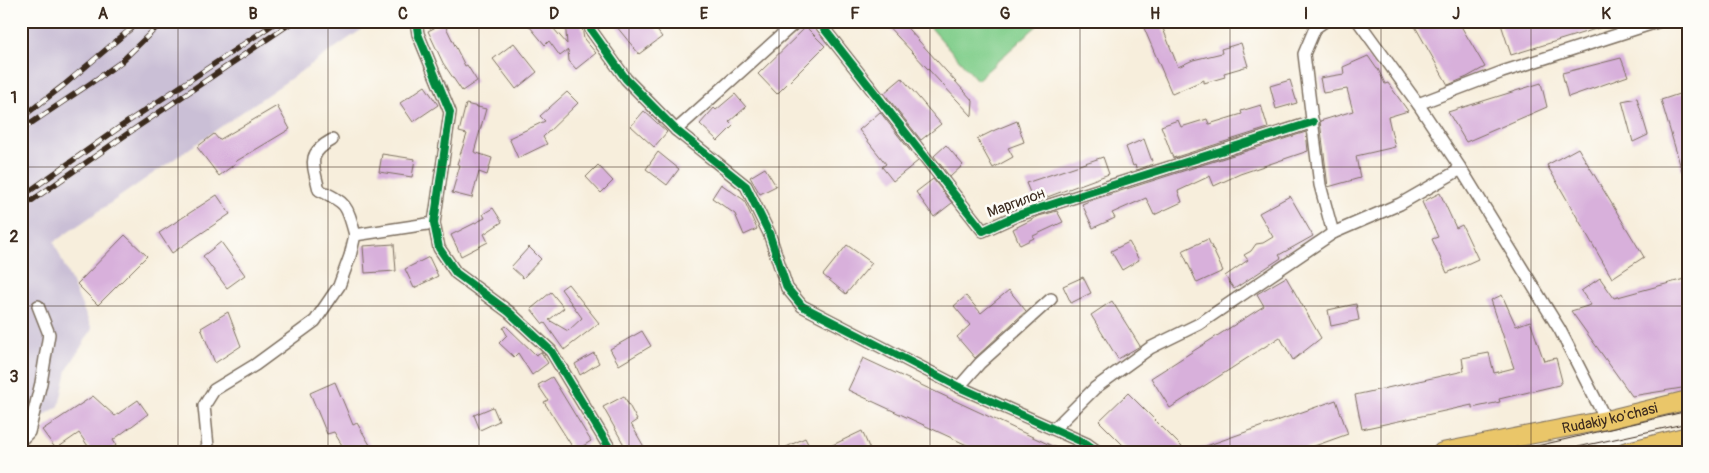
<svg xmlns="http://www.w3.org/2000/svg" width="1709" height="473" viewBox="0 0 1709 473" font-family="Pangolin,sans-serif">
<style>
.industrial{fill:#cabfd6}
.green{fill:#83cf8d;stroke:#5f7c56}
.building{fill:#d8b0db}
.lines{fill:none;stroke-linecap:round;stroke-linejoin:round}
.minor-casing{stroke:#7d6f60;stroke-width:14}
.primary-casing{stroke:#7d6f60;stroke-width:20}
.minor{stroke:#fff;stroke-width:11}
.primary{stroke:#eac669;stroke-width:18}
.tram{stroke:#3b2a1e;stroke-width:1}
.rail-casing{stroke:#3b2a1e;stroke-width:5.5}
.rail{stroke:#fdfcf7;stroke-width:4;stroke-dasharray:11;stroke-linecap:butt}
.cycleway-casing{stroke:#fdfcf7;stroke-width:11}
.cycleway{stroke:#00873e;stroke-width:8}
.grid{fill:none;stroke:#3b2a1e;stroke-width:1;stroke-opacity:0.55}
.labels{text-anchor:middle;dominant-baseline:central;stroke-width:5;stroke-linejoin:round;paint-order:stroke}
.street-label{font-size:15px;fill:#3b2a1e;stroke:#fdfcf7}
.neatline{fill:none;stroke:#3b2a1e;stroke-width:2}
.grid-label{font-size:16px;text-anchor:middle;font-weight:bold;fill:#3b2a1e}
</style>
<rect width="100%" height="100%" fill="#fdfcf7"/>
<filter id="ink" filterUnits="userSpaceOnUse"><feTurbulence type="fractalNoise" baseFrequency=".02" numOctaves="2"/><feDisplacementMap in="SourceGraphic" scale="10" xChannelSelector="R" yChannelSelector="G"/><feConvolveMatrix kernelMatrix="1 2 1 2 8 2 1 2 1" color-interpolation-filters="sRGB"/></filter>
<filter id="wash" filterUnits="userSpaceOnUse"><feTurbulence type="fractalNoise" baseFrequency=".0096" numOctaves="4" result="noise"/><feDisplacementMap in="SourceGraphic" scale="20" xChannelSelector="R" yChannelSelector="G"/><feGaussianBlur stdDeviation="1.12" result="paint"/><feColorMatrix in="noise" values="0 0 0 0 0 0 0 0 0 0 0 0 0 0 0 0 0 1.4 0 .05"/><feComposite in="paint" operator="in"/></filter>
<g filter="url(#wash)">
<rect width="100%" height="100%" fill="#f7eedc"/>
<!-- industrial -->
<path class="industrial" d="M21,21H374L54,242L92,329L67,370L59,406L21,430Z"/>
<!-- green -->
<path class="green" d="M925,21H1042L977,80Z"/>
<g id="blocks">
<!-- building -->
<g class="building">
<path d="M525,21H547L567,44L565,21H581L584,39L596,53L576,69L569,61L568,50L560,56L549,41L545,45Z"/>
<path d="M612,21H650L662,37L639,54Z"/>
<path d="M883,21H901L973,101L972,116Z"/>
<path d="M1141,21H1160L1178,67L1193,60L1222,53L1221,49L1241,43L1248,66L1224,73L1225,77L1204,83V80L1172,94Z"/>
<path d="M1412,21H1458L1485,67L1467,77L1448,85Z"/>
<path d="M1500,21H1611L1612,24L1511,55Z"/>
<path d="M444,23L465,66L467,65L477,81L462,91L443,63L428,31Z"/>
<path d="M806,27L825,46L777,94L758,74Z"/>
<path d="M514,43L537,72L516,89L493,59Z"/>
<path d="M1368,56L1377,69H1378L1385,84L1388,83L1408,111L1388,117L1395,147L1356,156L1360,178L1328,187L1320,121L1353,111L1347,89L1323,93L1320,78L1344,74L1343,67Z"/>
<path d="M1621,58L1628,76L1568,97L1562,73Z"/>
<path d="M902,78L941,124L921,140L884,93Z"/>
<path d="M1290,80L1297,103L1276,109L1270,86Z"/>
<path d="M1541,83L1547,107L1466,142L1448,112Z"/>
<path d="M425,86L438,105L413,122L400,103Z"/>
<path d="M1688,91V181H1685L1661,100Z"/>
<path d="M567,92L578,103L543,137L547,144L518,158L509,138L545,121L540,116Z"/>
<path d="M735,94L746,107L729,122L733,126L718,141L700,124L714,108L716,110Z"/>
<path d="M1637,98L1648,135L1633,142L1622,101Z"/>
<path d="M466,104L486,109L474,152L492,158L487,175L479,172L472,198L452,193L460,165L457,164L467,134L459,132Z"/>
<path d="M1261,105L1268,128L1173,158L1161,126L1178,120L1181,127L1207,119L1209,124L1242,114L1241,111Z"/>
<path d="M277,106L290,129L235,162L236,163L219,176L197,147L214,134L219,140Z"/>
<path d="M644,111L667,132L654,147L631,126Z"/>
<path d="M880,112L918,161L893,181L882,167L886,164L859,130Z"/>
<path d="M1017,121L1024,142L1008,148L1013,157L993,168L977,139L995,130Z"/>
<path d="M1306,132L1308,151L1240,174L1214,186L1210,176L1178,191L1182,202L1154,215L1146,198L1112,213L1115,218L1093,228L1082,204L1092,200Z"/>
<path d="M1144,139L1153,164L1137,170L1135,165L1133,166L1126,147Z"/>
<path d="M946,145L963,165L950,177L934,156Z"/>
<path d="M1578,148L1644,257L1612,278L1547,165Z"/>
<path d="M658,152L679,169L667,185L646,169Z"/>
<path d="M382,154L415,159L412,177L379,172Z"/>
<path d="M1103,157L1109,174L1034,202L1026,183Z"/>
<path d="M598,165L613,181L601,193L586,177Z"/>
<path d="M765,168L776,186L760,194L750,177Z"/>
<path d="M933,179L952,203L934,217L916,192Z"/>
<path d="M721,184L744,200L757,229L744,235L735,214L712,198Z"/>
<path d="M1440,193L1456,228L1462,225L1478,259L1447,273L1432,239L1438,237L1422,202Z"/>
<path d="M217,195L230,214L172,253L159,233Z"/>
<path d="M1290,196L1313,236L1279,255L1281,258L1234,289L1225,276L1248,260L1244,255L1251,251L1256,244L1263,243L1273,237L1259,213Z"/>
<path d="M493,208L502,222L484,234L488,242L461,256L451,235L485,218L483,214Z"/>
<path d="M1057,211L1063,222L1033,236L1034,238L1020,245L1013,229L1039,216Z"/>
<path d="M125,235L147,256L98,305L77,284Z"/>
<path d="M1208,239L1223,271L1197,283L1182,251Z"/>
<path d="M221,242L245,275L227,288L203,256Z"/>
<path d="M1129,242L1139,260L1122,270L1111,251Z"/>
<path d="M394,244L396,271L365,273L363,246Z"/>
<path d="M847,245L872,263L846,294L823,275Z"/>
<path d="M529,247L541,259L523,278L511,267Z"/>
<path d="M429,257L438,276L414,288L405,269Z"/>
<path d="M1083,277L1091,293L1071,303L1063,286Z"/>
<path d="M1286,277L1321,338L1293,360L1280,337L1170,408L1151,378L1264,306L1257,294Z"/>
<path d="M1600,278L1614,298L1688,278V387L1632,396L1571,311L1591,305L1581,291Z"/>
<path d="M568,284L599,323L564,350L545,323L543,324L531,309L551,292L564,308L549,320L568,331L582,318L561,289Z"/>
<path d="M1009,290L1026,311L975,358L957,337L970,325L954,306L966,296L981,313Z"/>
<path d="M1502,295L1516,326L1530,321L1544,361L1556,358L1562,381L1559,385L1499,399L1500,402L1472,408V405L1362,429L1355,395L1464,371L1462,358L1489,353L1494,373L1514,368L1491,300Z"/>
<path d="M1112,301L1140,346L1118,359L1091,315Z"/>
<path d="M1356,304L1359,320L1331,326L1328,310Z"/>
<path d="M228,312L241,346L215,363L201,328Z"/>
<path d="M506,326L536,355L541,352L548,363L532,375L518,353L514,357L499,343L507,335L503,328Z"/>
<path d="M642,331L651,346L619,365L610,349Z"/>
<path d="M594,353L599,363L580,375L575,364Z"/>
<path d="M863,358L1065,452H982L848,390Z"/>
<path d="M552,377L591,441L575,451L544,402L548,400L538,385Z"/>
<path d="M335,382L353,425L357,423L370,445L358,452H346L334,432L327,434L310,393Z"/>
<path d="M1128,393L1187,452H1130L1099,421Z"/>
<path d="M93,396L115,416L138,400L148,414L113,440L116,445L110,452H92L79,433L56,449L42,430Z"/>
<path d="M624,396L637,420L631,424L647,452H628L603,407Z"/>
<path d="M1336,400L1348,434L1298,452H1195V450Z"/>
<path d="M493,407L499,421L480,430L474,415Z"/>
<path d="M862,431L871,452H818Z"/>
<path d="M805,438L812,452H776Z"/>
</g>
</g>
</g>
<g filter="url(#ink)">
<use href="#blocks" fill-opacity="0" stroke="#7d6f60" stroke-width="1"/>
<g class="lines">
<!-- minor casing -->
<g class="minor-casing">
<g id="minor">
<path d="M416,21L418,34L450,112L434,223L439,248L456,273L509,312L551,351L612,452"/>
<path d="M590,21L591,30L626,79L676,130L746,186L769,233L787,288L802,306L959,387L1087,444L1098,452"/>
<path d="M818,21L983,231L1018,215L1313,122"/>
<path d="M1325,21L1315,28L1304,54L1320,185L1333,233"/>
<path d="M1358,21L1418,104L1461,169L1560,330L1606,420"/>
<path d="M1418,104L1502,72L1660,21"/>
<path d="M676,130L797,21"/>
<path d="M332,140C306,154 313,164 319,190C347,203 347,205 355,235"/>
<path d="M959,387L980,363L1051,299"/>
<path d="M1054,429L1095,388L1150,348L1199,324L1333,233L1400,204L1461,169"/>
<path d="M21,440L29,432L41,383L49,334L38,306"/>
<path d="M203,452L208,447L204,406L214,390L255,365L315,321L339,286L350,256L355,235L434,223"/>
</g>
</g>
<!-- primary casing -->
<g class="primary-casing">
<g id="primary">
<path id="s1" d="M1442,452L1606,420L1688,400"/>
<path d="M1624,452L1688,436"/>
</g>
</g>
<!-- minor -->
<use href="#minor" class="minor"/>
<!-- primary -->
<use href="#primary" class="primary"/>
<!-- tram -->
<g class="tram">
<path d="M1511,452L1688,411"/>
<path d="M1555,452L1688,423"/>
</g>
<!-- rail casing -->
<g class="rail-casing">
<g id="rail">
<path d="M21,118L64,85L134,26"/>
<path d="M21,130L91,83L121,62L163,21"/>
<path d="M21,197L120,127L278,21"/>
<path d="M21,208L127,134L294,21"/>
</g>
</g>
<!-- rail -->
<use href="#rail" class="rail"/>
<!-- cycleway casing -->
<g class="cycleway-casing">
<g id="cycleway">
<path d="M416,21L418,34L450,112L434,223L439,248L456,273L509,312L551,351L612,452"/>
<path d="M590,21L591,30L626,79L676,130L746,186L769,233L787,288L802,306L959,387L1087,444L1098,452"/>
<path d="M818,21L983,231L1018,215L1313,122"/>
</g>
</g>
<!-- cycleway -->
<use href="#cycleway" class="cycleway"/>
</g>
</g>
<!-- grid -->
<path class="grid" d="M178,21V452M328,21V452M479,21V452M629,21V452M779,21V452M930,21V452M1080,21V452M1230,21V452M1381,21V452M1531,21V452M21,167H1688M21,306H1688"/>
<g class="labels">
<!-- street labels -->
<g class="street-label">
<text transform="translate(1016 203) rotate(-20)">Маргилон</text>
<text stroke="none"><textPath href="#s1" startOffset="171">Rudakiy ko'chasi</textPath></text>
</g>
</g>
<!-- margin -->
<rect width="1709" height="473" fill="none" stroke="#fdfcf7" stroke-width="55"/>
<rect x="28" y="28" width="1654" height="418" class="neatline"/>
<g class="grid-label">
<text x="103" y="19">A</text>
<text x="253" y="19">B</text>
<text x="403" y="19">C</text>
<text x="554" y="19">D</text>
<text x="704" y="19">E</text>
<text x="855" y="19">F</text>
<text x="1005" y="19">G</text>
<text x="1155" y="19">H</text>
<text x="1306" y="19">I</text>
<text x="1456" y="19">J</text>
<text x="1606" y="19">K</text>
<text x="14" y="103">1</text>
<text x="14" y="242">2</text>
<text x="14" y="382">3</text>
</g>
</svg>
